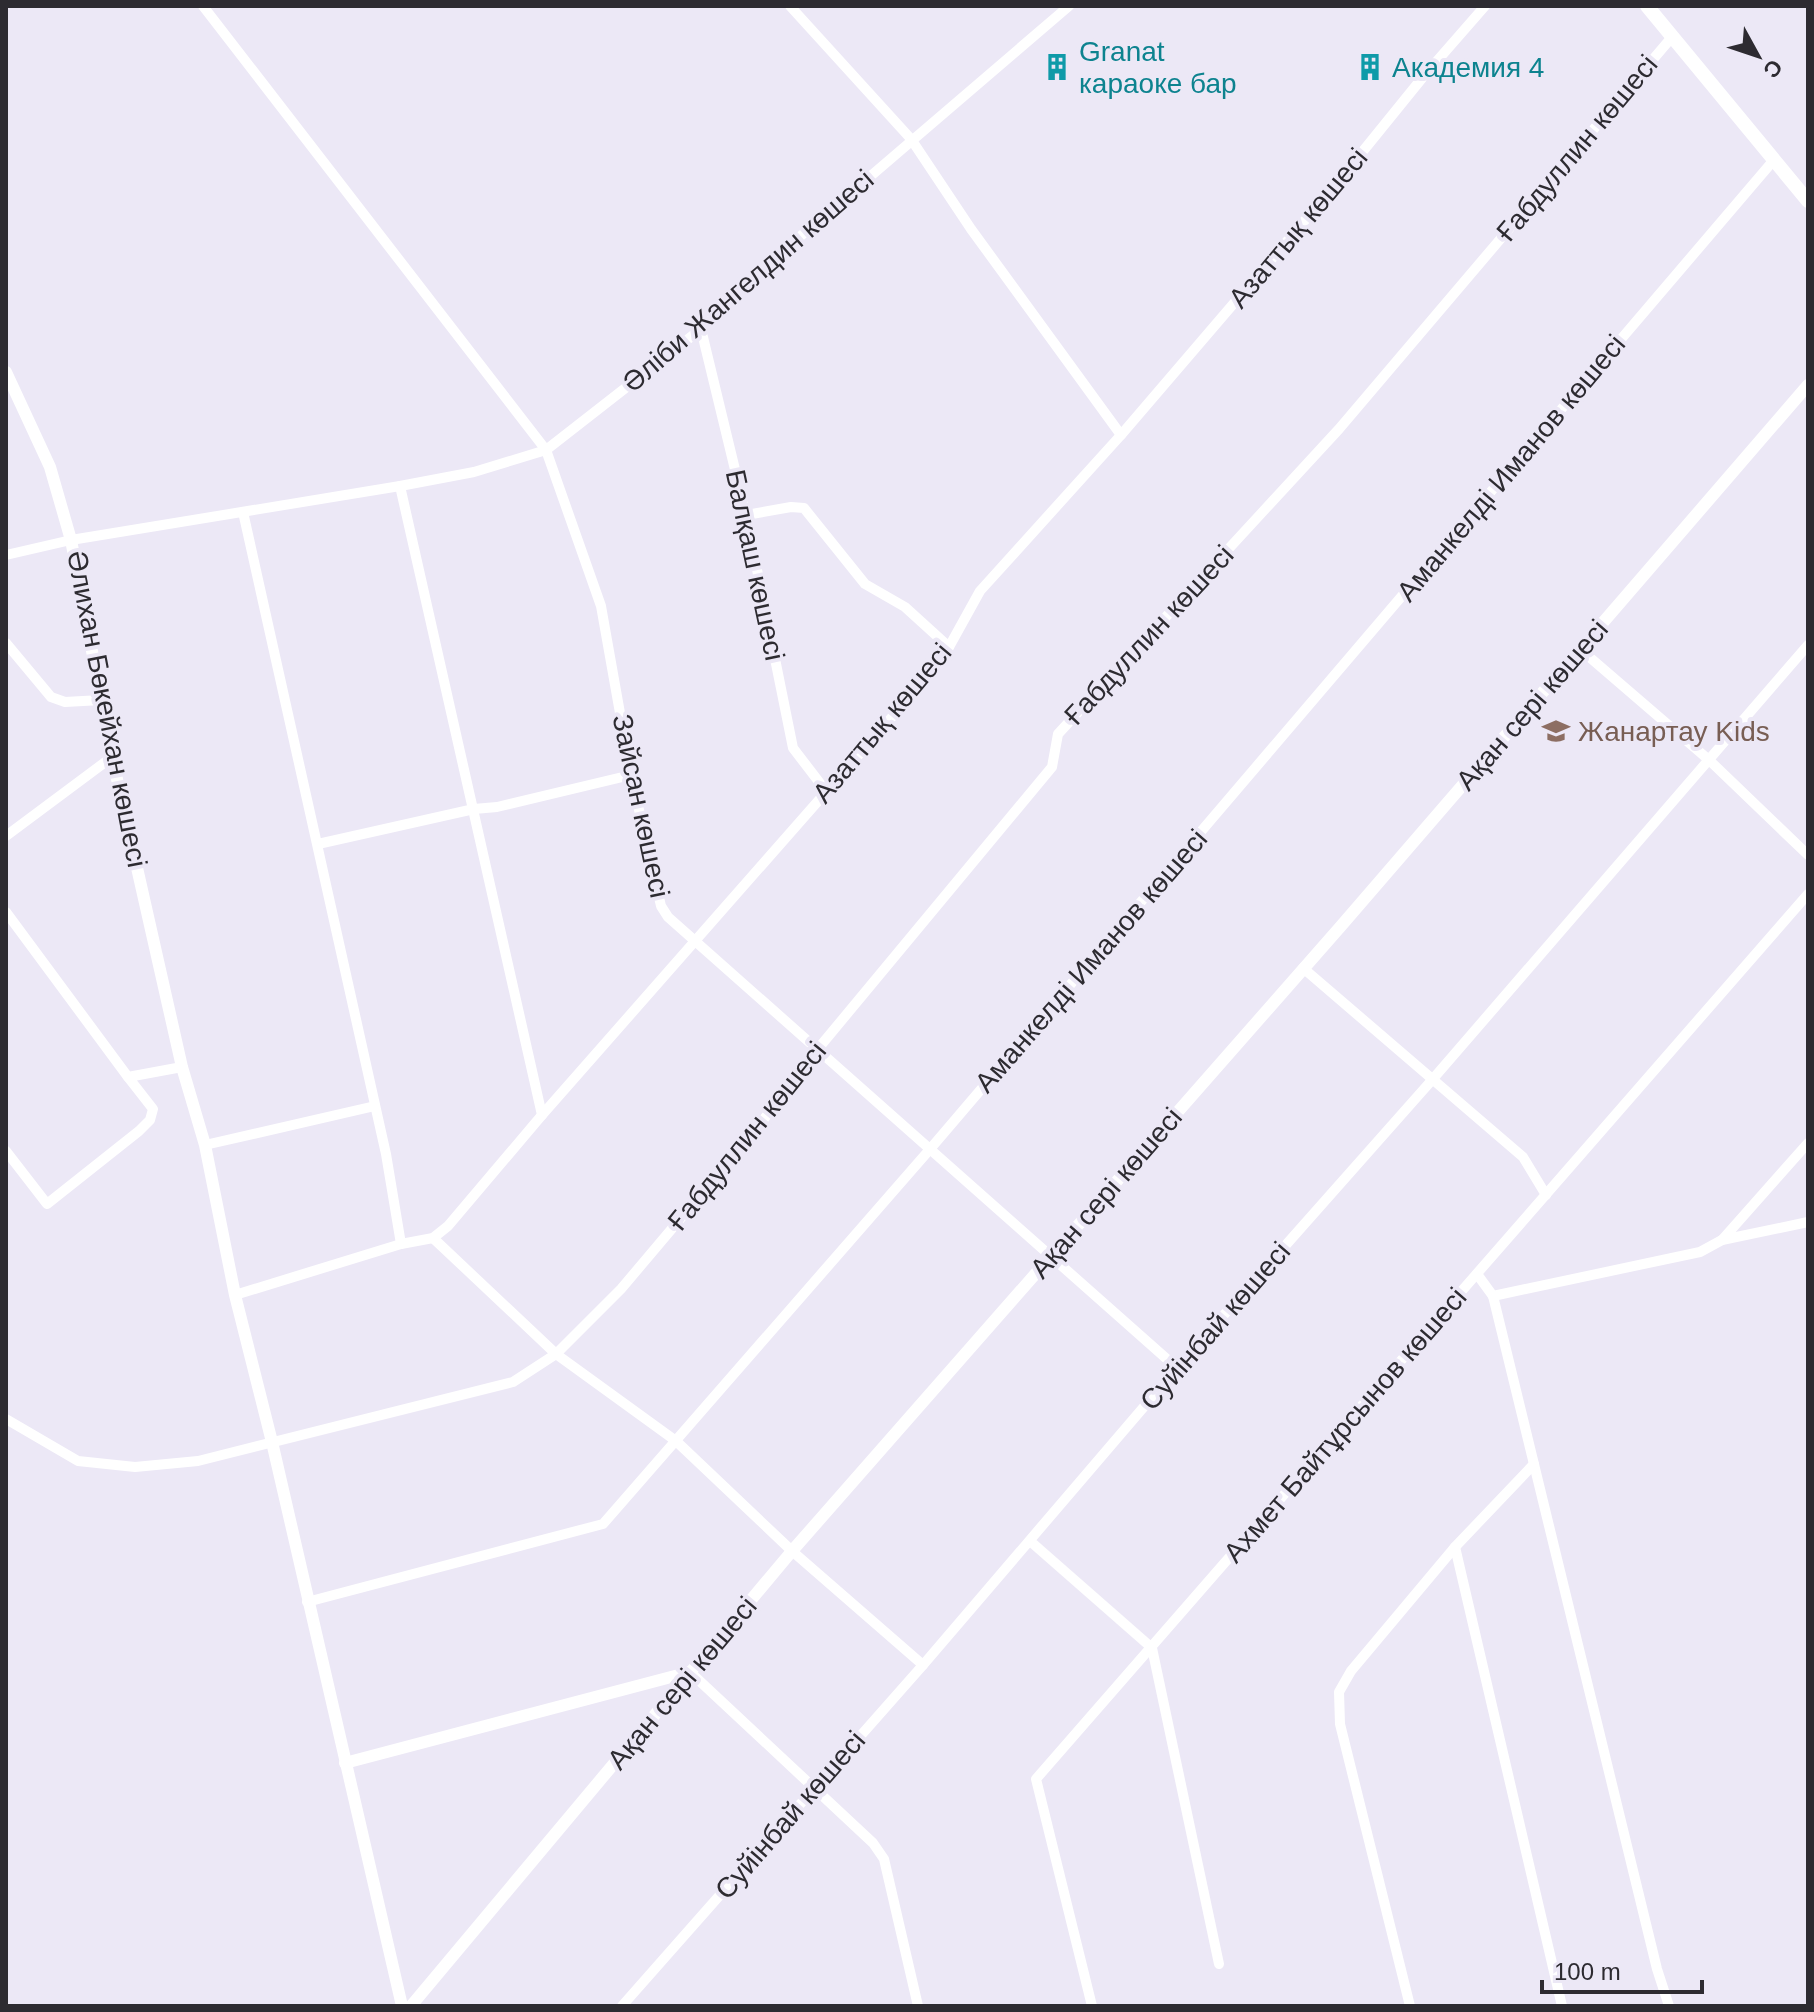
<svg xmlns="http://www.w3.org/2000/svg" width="1814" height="2012" viewBox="0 0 1814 2012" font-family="Helvetica,sans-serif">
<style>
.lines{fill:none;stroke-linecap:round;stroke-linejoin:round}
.minor{stroke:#fff;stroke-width:10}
.tertiary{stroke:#fff;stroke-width:12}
.secondary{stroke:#fff;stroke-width:14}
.labels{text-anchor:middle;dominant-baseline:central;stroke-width:8;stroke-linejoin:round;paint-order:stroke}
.culture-label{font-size:28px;fill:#0d838f;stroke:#ece8f6;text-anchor:start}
.street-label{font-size:28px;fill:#2d2b31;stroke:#ece8f6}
.education-label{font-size:28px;fill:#785e54;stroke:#ece8f6;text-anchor:start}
</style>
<rect width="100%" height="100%" fill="#ece8f6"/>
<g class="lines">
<!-- minor -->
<g class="minor">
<path d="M203,6L546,450L601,606L631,775L661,906L668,917L1177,1368"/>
<path d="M790,6L911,139L971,229L1121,435"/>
<path d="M701,329L746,515L793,748L826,791"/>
<path d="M400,486L542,1115"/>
<path d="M243,512L386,1154L401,1244"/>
<path d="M746,515L791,507L804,508L865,584L905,607L949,647"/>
<path d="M6,555L71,540L400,486L474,472L546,450L701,329L775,258L1069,6"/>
<path d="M6,643L51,697L65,702L101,700"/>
<path d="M1580,649L1709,760L1808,855"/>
<path d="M6,836L112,757"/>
<path d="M318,844L474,809L497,807L631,775"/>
<path d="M6,912L128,1077L182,1067"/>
<path d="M1303,968L1523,1157L1546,1195"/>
<path d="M205,1145L375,1106"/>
<path d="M6,1151L47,1204L139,1131L150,1120L153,1109L128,1077"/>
<path d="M433,1238L556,1354L676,1441L792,1551L923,1665"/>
<path d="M1722,1240L1808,1143"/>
<path d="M1477,1274L1493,1296L1700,1252L1722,1240L1808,1222"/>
<path d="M235,1295L401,1244L433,1238L448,1226L542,1115L921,684L949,647L980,591L1121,435L1342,177L1423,77L1485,6"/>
<path d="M1493,1296L1657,1969L1669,2006"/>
<path d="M6,1419L78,1461L135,1467L198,1461L513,1382L556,1354L621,1289L757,1128L817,1050L1052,767L1058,734L1339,429L1672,37"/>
<path d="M1030,1541L1152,1648L1219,1964"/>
<path d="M1455,1547L1562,2006"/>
<path d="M307,1602L603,1524L931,1148L1773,161"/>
<path d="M690,1672L873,1843L884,1859L918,2006"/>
<path d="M622,2006L923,1665L1184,1360L1432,1080L1808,645"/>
<path d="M1092,2006L1036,1779L1808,894"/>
<path d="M1410,2006L1340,1724L1339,1692L1351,1671L1455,1547L1534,1464"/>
</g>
<!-- tertiary -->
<g class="tertiary">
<path d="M6,372L50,467L71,540L112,757L182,1067L205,1145L235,1295L272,1442L402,2006"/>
<path d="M345,1763L690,1672"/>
<path d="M411,2006L792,1551L1341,926L1808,385"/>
</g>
<!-- secondary -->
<path class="secondary" d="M1647,6L1808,201"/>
</g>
<!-- icons -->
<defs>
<g id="building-bare" transform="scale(2.16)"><path d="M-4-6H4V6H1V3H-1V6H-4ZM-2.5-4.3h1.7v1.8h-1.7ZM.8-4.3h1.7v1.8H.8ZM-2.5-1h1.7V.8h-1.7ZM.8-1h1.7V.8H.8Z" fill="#0f9aa8" stroke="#ece8f6" stroke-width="2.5" paint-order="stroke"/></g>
<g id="school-bare" transform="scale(2.16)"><path d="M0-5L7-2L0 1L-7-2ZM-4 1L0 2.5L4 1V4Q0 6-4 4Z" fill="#8d6e63" stroke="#ece8f6" stroke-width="2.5" paint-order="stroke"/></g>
</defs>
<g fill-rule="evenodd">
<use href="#building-bare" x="1057" y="67"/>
<use href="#building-bare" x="1370" y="67"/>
<use href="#school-bare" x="1556" y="731"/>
</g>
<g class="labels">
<!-- culture labels -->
<g class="culture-label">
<text x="1079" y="51">Granat<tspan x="1079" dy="32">караоке бар</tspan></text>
<text x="1392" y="67">Академия 4</text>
</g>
<!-- street labels -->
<g class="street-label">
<text transform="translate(1577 148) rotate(-50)">Ғабдуллин көшесі</text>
<text transform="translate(1298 228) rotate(-50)">Азаттық көшесі</text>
<text transform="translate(748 281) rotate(-41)">Әліби Жангелдин көшесі</text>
<text transform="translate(1511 468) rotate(-50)">Аманкелді Иманов көшесі</text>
<text transform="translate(755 565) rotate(78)">Балқаш көшесі</text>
<text transform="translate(1149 635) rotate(-47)">Ғабдуллин көшесі</text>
<text transform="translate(1532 705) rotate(-49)">Ақан сері көшесі</text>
<text transform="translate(107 709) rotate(79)">Әлихан Бөкейхан көшесі</text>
<text transform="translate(882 723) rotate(-50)">Азаттық көшесі</text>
<text transform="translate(641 806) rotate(78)">Зайсан көшесі</text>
<text transform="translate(1091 961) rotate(-49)">Аманкелді Иманов көшесі</text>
<text transform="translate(747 1136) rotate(-51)">Ғабдуллин көшесі</text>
<text transform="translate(1106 1193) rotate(-49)">Ақан сері көшесі</text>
<text transform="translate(1215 1326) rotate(-49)">Суйінбай көшесі</text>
<text transform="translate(1345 1425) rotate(-49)">Ахмет Байтұрсынов көшесі</text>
<text transform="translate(682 1683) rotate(-50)">Ақан сері көшесі</text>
<text transform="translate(790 1815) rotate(-49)">Суйінбай көшесі</text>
</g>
<!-- education labels -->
<g class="education-label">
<text x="1578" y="731">Жанартау Kids</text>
</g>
</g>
<!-- border -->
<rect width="1814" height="2012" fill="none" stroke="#2d2b31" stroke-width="16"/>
<!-- north arrow -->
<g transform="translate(1758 56) rotate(130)" stroke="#ece8f6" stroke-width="6" paint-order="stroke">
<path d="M0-6L14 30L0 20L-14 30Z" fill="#2d2b31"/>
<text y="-12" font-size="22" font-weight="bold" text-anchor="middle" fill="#2d2b31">С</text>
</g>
<!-- scale -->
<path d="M1542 1980v12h160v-12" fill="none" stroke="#2d2b31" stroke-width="4"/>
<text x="1554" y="1980" font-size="24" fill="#2d2b31" stroke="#ece8f6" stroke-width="6" paint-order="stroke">100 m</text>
</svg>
